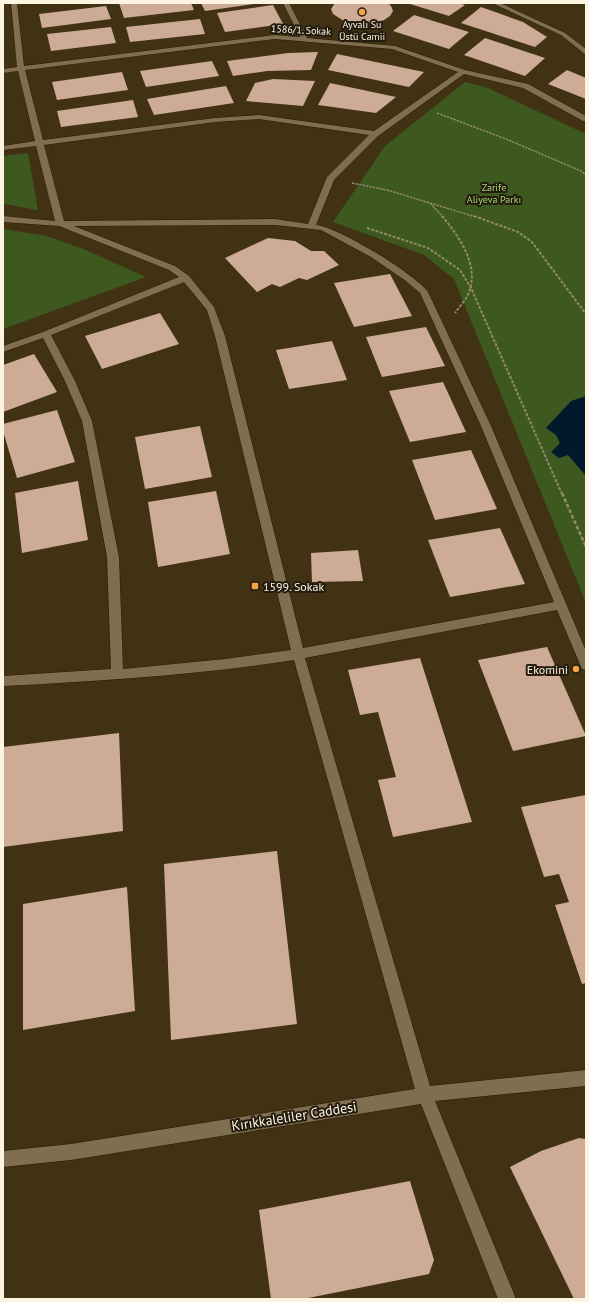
<svg xmlns="http://www.w3.org/2000/svg" width="589" height="1302" viewBox="0 0 589 1302" font-family="'PT Sans',sans-serif">
<style>
.green{fill:#3d591f}
.water{fill:#011a2b}
.building{fill:#cdab96}
.lines{fill:none;stroke-linecap:round;stroke-linejoin:round}
.minor-casing{stroke:#271900;stroke-width:1}
.path-far2{stroke:#94886f;stroke-width:1.5;stroke-dasharray:2.5 1;stroke-linecap:butt}
.path-far1{stroke:#94886f;stroke-width:2;stroke-dasharray:3 1.5;stroke-linecap:butt}
.path{stroke:#94886f;stroke-width:2.5;stroke-dasharray:4 2;stroke-linecap:butt}
.minor{fill:#7f6f50;fill-rule:evenodd}
.poi-dot{fill:#f3a443;stroke:#221b0e;stroke-width:1.5}
.labels{text-anchor:middle;dominant-baseline:central;stroke-width:4;stroke-linejoin:round;paint-order:stroke}
.far-poi-label{font-size:10px;fill:#fdf4e2;stroke:#221b0e}
.far-street-label{font-size:10px;fill:#fdf4e2;stroke:#221b0e}
.far-park-label{font-size:10px;fill:#a8dd75;stroke:#221b0e}
.poi-label{font-size:12px;fill:#fdf4e2;stroke:#221b0e;text-anchor:start}
.near-street-label{font-size:14px;fill:#fdf4e2;stroke:#221b0e}
</style>
<rect width="100%" height="100%" fill="#413214"/>
<!-- green -->
<g class="green">
<path d="M465,82L488,88L586,134V603L454,279L424,255L333,222L385,146Z"/>
<path d="M28,153L38,210L3,204V156Z"/>
<path d="M3,229L47,236L86,250L146,277L3,329Z"/>
</g>
<!-- water -->
<path class="water" d="M586,396V476L568,455L559,458L551,452L560,443L556,435L546,428L571,401Z"/>
<!-- building -->
<g class="building">
<path d="M119,3H191L194,10L124,18Z"/>
<path d="M201,3H254V4L205,11Z"/>
<path d="M335,3H388L391,6L393,11L390,16L384,20L375,23H354L344,21L333,14L331,9Z"/>
<path d="M407,3H458L465,5L449,16Z"/>
<path d="M273,5L283,24L225,32L217,13Z"/>
<path d="M106,6L111,19L42,28L39,14Z"/>
<path d="M481,7L523,22L547,37L535,47L461,23Z"/>
<path d="M414,15L469,32L449,49L393,31Z"/>
<path d="M200,19L205,34L130,42L126,27Z"/>
<path d="M111,27L116,43L51,51L47,34Z"/>
<path d="M485,38L545,58L525,76L464,55Z"/>
<path d="M318,52L311,70L267,71L233,76L227,61L288,53Z"/>
<path d="M337,54L424,72L409,87L328,70Z"/>
<path d="M212,61L219,76L146,87L140,71Z"/>
<path d="M567,70L586,78V99L548,84Z"/>
<path d="M122,72L128,90L57,100L52,82Z"/>
<path d="M273,79L315,81L303,106L246,101L255,83Z"/>
<path d="M330,83L396,97L376,113L318,105Z"/>
<path d="M226,86L234,103L154,115L147,99Z"/>
<path d="M133,100L138,117L61,127L57,111Z"/>
<path d="M268,238L295,241L311,251H324L339,265L307,280L299,278L280,287L272,284L257,292L225,258Z"/>
<path d="M390,274L412,316L354,327L334,283Z"/>
<path d="M160,313L179,344L102,369L85,336Z"/>
<path d="M426,327L445,366L382,377L366,337Z"/>
<path d="M332,341L347,380L289,389L276,350Z"/>
<path d="M34,354L57,392L3,412V365Z"/>
<path d="M443,382L466,432L410,442L389,391Z"/>
<path d="M57,410L75,462L17,478L3,431V424Z"/>
<path d="M200,426L212,477L145,489L135,437Z"/>
<path d="M471,450L497,509L435,520L412,460Z"/>
<path d="M78,481L88,540L22,553L15,493Z"/>
<path d="M216,491L230,554L158,567L148,502Z"/>
<path d="M500,528L525,584L450,597L428,540Z"/>
<path d="M358,550L363,581L312,582L311,553Z"/>
<path d="M547,647L586,736L513,751L478,660Z"/>
<path d="M420,658L472,822L393,837L378,780L396,777L378,712L360,715L348,670Z"/>
<path d="M119,733L123,831L3,847V747Z"/>
<path d="M586,795V983L582,984L555,905L569,902L559,874L544,877L521,807Z"/>
<path d="M277,851L297,1024L171,1040L164,864Z"/>
<path d="M127,887L135,1011L23,1030V904Z"/>
<path d="M579,1138L586,1139V1299H574L510,1167L541,1151Z"/>
<path d="M410,1181L434,1260L429,1274L303,1299H271L259,1210Z"/>
</g>
<g class="lines">
<!-- minor casing -->
<g class="minor-casing">
<g id="minor">
<path d="M11,3H17L24,66L275,35L300,37L283,3H289L307,38L395,46L465,70L528,84L586,116V121H583L523,88L464,74L378,136L334,180L316,225C338,227 415,274 428,292L491,426L586,651V670L582,669L557,610L305,658L430,1086L586,1070V1086L435,1101L516,1299H498L421,1104L71,1160L3,1167V1151L71,1144L415,1089L294,660C197,675 100,681 3,686V676L111,669L107,557L82,421L65,381L43,338L3,352V346L43,332L179,277L169,270L59,226L3,222V216L55,221L36,146L3,150V146L35,141L18,71L3,73V69L17,67ZM275,39L392,49L458,72L374,131L259,115L215,118L43,140L25,70ZM259,119L369,135L327,177L308,224L275,219L64,221L44,145L215,122ZM275,225L321,230L371,257L406,281L420,293L481,426L554,602L303,648L225,336L214,307L189,276L175,266L74,226ZM184,282L207,310L215,336L291,650L225,659L123,669L119,557L92,421L75,381L51,335Z"/>
<path d="M492,3H500L565,33L586,49V55L561,35Z"/>
</g>
</g>
<!-- path-far2 -->
<g class="path-far2">
<path d="M437,113L506,139L581,171L586,175"/>
<path d="M352,183L387,190L476,217"/>
<path d="M430,203L443,217"/>
</g>
<!-- path-far1 -->
<g class="path-far1">
<path d="M442,216C458,235 478,263 470,289C468,298 460,306 455,313"/>
<path d="M474,216L518,232L532,242L586,314"/>
<path d="M367,228L428,248L460,270L471,288L562,494"/>
</g>
<!-- path -->
<path class="path" d="M562,493L586,547"/>
<!-- minor -->
<use href="#minor" class="minor"/>
</g>
<!-- markers -->
<g class="poi-dot">
<circle cx="362" cy="12" r="4"/>
<rect x="251" y="582" width="8" height="8" rx="2"/>
<circle cx="576" cy="669" r="4"/>
</g>
<g class="labels">
<!-- far-poi labels -->
<g class="far-poi-label">
<text x="362" y="24">Ayvalı Su<tspan x="362" dy="12">Üstü Camii</tspan></text>
</g>
<!-- far-street labels -->
<g class="far-street-label">
<text transform="translate(301 30) rotate(3)">1586/1. Sokak</text>
</g>
<!-- far-park labels -->
<g class="far-park-label">
<text x="494" y="187">Zarife<tspan x="494" dy="12">Aliyeva Parkı</tspan></text>
</g>
<!-- poi labels -->
<g class="poi-label">
<text x="263" y="586">1599. Sokak</text>
<text x="568" y="669" text-anchor="end">Ekomini</text>
</g>
<!-- near-street labels -->
<g class="near-street-label">
<text transform="translate(294 1116) rotate(-9)">Kırıkkaleliler Caddesi</text>
</g>
</g>
<!-- border -->
<rect width="589" height="1302" fill="none" stroke="#fdf4e2" stroke-width="8"/>
</svg>
